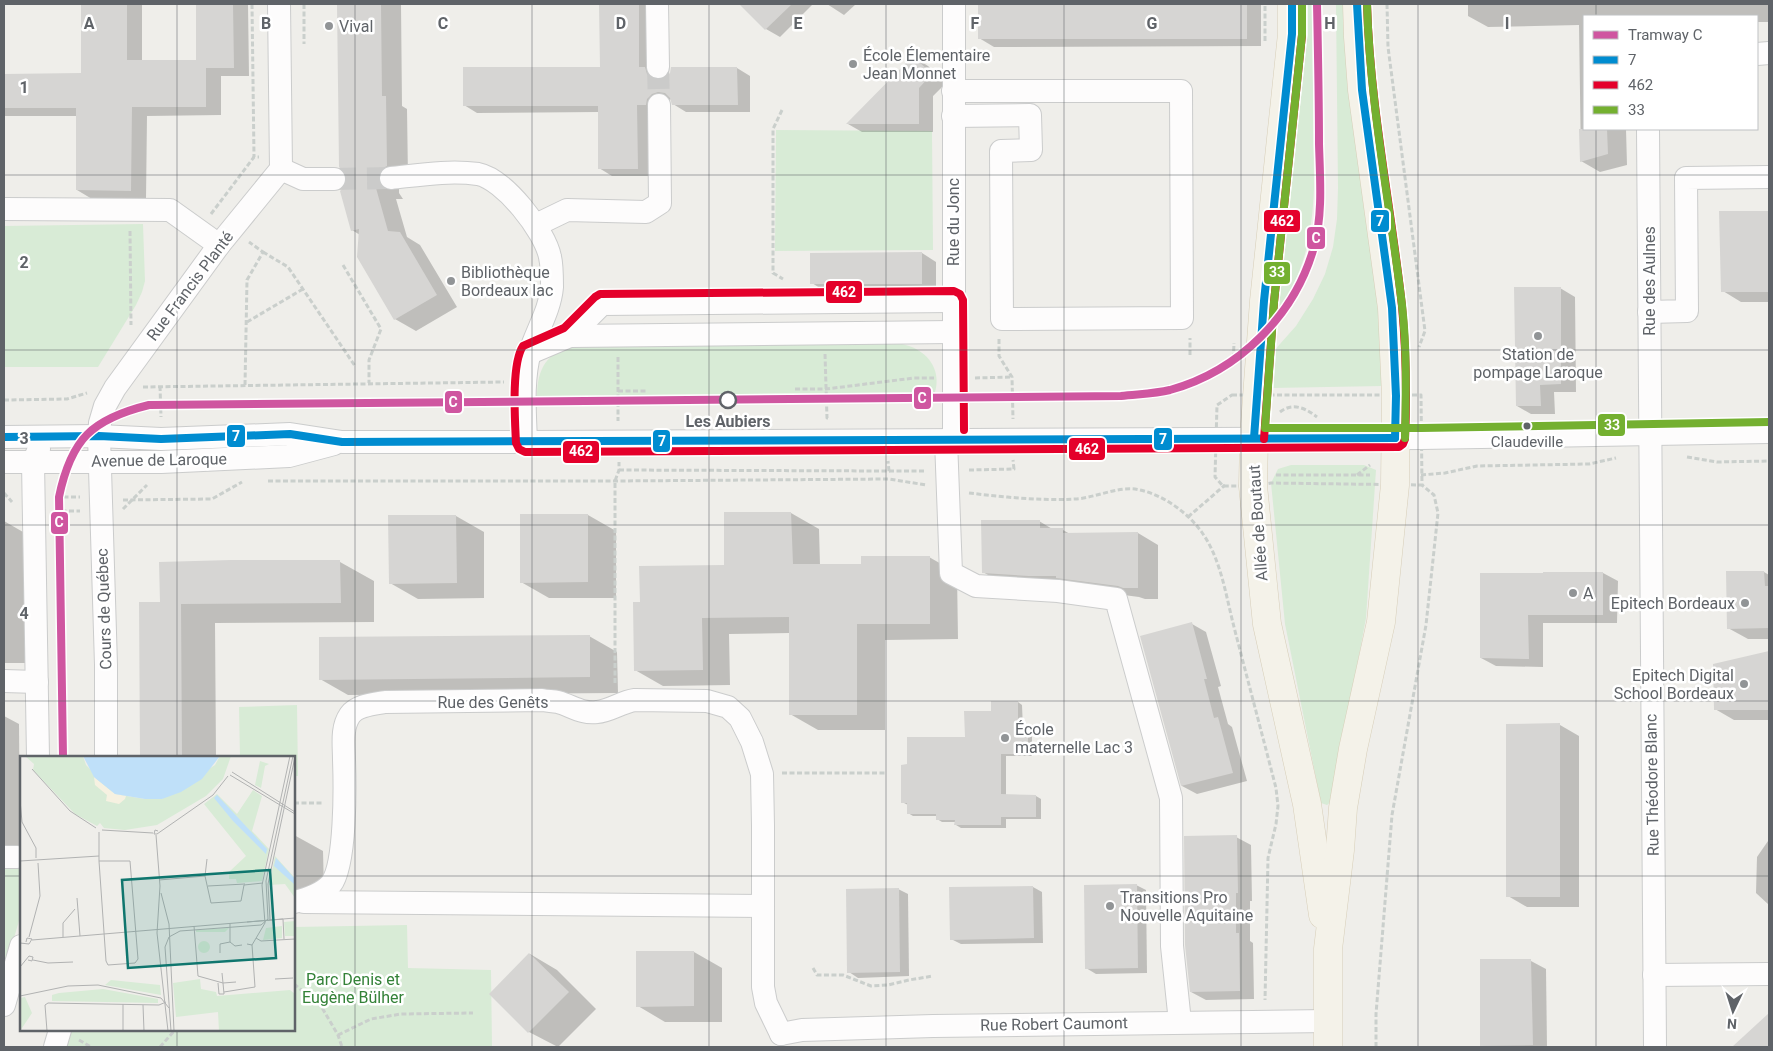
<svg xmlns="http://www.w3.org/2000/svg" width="1773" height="1051" viewBox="0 0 1773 1051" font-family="Roboto,sans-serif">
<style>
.green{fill:#d8ebd6}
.shadow{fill:#0003}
.building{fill:#d6d5d3}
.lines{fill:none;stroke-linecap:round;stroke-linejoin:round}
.minor-tunnel{stroke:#cbcbca;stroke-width:22;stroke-dasharray:22 11;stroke-linecap:butt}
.minor-casing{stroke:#cbcccc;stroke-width:24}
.major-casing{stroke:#d7ceb8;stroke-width:29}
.path{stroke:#cacfcc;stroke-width:3;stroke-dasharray:5 2.5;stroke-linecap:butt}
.minor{stroke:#fdfcfc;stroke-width:22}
.major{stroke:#f4f2e9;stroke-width:28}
.bus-1-casing{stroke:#fff;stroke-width:11}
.bus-2-casing{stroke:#fff;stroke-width:11}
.bus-3-casing{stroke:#fff;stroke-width:11}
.bus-1{stroke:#008cd0;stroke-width:8}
.bus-2{stroke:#e4002b;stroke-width:8}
.bus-3{stroke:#74b030;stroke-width:8}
.tram-1-casing{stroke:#fff;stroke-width:11}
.tram-1{stroke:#cf56a0;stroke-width:8}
.grid{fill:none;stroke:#5f6368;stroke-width:1;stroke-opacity:0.55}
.poi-dot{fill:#919496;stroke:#fff;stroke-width:2}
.stop-dot{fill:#fff;stroke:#5f6368;stroke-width:2.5}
.bus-dot{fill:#5f6368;stroke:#fff;stroke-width:2}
.labels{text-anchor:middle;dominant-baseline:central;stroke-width:5;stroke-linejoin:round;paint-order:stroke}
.bus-label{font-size:15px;fill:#5f6368;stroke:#fff}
.poi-label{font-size:16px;fill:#5f6368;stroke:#fff;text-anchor:start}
.street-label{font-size:16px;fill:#5f6368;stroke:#fff}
.stop-label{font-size:16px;font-weight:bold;fill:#5f6368;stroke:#fff}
.park-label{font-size:16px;fill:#348238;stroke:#fff}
.inset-road{fill:none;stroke:#b1b2b2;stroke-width:1}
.view{fill:#0f766e;fill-opacity:0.15;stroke:#0f766e;stroke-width:2.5}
.inset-edge{fill:none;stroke:#5f6368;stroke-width:2.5}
.grid-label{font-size:16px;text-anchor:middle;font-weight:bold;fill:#5f6368;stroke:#fff;stroke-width:5;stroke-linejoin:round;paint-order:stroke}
.line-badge{stroke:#fff;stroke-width:2}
.badge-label{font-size:14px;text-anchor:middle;font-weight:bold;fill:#fff}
</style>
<rect width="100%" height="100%" fill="#efeeea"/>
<!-- green -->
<g class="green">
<path d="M1303,4H1312L1314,188C1312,236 1304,278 1273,317Z"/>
<path d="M1336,4H1344L1379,310L1383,386L1271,388L1272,353L1296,326L1313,299L1325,274L1333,247L1337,219L1338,188Z"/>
<path d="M776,130L932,131L933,250L775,251Z"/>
<path d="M143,224L145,281L142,292L136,305L98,367H4V226Z"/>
<path d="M902,344C925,349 942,367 935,392L537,396C537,369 547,351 575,346Z"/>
<path d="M1291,465H1364L1376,470L1366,618L1332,801L1327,805L1321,803L1285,624L1271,483L1278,469Z"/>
<path d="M297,705L298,776H294V757H240L239,707Z"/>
<path d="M4,868H21V914L4,972Z"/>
<path d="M407,925L408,968L491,970L492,1047H67L72,1030H294V927Z"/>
</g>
<!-- shadow -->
<g class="shadow">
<path d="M83,4H142V62L198,61L197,4H248L249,76H221V115L147,116L146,199H92L77,190V116H4V75H82Z"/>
<path d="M338,4H401L402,106L407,109L408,178L399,185V193L403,199H396L407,237L420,245L457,307L416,331L395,319L360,235L352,230L347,186L348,178L346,171L340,166Z"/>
<path d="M601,4H651L659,81L666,79L671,74L672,68H737L750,76V112H686L673,104L672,99L665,101L650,176H612L599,168V112L477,113L464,105L601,68Z"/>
<path d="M741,4H813L780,37L766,29Z"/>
<path d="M827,4H856L844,15Z"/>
<path d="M979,4H1261V46L994,47L979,38Z"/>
<path d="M1468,4H1768V22H1757V16H1584V129H1626L1627,165L1600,172L1581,161L1579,25L1488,27L1468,16Z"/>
<path d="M914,57L928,66L946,83L933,96V132H862L848,124Z"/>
<path d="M1769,212V302H1741L1723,291L1720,213Z"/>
<path d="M922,253L936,262V291L826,292L812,283Z"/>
<path d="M1560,288L1575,297L1576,392H1554L1555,414H1531L1517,406Z"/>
<path d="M791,513L819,529L820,565H863L929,557L957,573L958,639L885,640V730H818L790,714V633L729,634L730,685L663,686L635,670L641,603L726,566Z"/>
<path d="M588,515L616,531V598H549L521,582Z"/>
<path d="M456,516L484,532V598L418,599L390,583L389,517Z"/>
<path d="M4,521L42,543L43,663H4Z"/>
<path d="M1039,521L1054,530H1063L1070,534L1138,533L1158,545V599H1145L1139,597L1078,589L1003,584L983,572Z"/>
<path d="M340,562L374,581V622L215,623L216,757H141L140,603H161Z"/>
<path d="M1764,572L1769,575V639H1748L1728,628Z"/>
<path d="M1603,573L1618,581L1617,623H1543V667L1496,666L1481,658V575Z"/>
<path d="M1192,624L1206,632L1221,686L1218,687L1228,724L1232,727L1247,781L1197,794L1182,786L1141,637Z"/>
<path d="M589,636L617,652L618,693L348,695L320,679Z"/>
<path d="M1769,652V720H1734L1715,709V665Z"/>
<path d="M1018,702L1022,705L1023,729H1027L1032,732V756H1006V796H1036L1041,799V819H1006V828H961L956,825V822H942L937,819V816H913L908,813V805L902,802L908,765L966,738L992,712Z"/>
<path d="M4,716L19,724L20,848L4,849Z"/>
<path d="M1560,725L1579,736V907H1527L1508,896Z"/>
<path d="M294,835L323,851L324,891H294Z"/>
<path d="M1236,837L1251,845L1252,901H1250V941L1253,943L1254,999L1206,1000L1191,992Z"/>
<path d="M1768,841H1769V905L1756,893L1757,857Z"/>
<path d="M1136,885L1146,890L1147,973L1096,974L1086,968Z"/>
<path d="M1033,887L1042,892L1043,943L961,944L951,939Z"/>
<path d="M898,889L908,894L909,976L858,978L849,972Z"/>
<path d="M694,952L722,968V1022H665L638,1006Z"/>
<path d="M530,954L557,970L596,1009L558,1047L529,1032L490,994Z"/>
<path d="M1531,961L1546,969L1547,1047H1485L1482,1045Z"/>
</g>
<!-- building -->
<g class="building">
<path d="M81,4H127V60H196V4H233L234,68H206V107H132L131,191L76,190V108H4V74L81,73Z"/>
<path d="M337,4H381L382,96H386L387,166L383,168L379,173L378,180L383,188H376L388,231L400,232L437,295L394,320L357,257L359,229L351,231L340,191L346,185L347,179L345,172L339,167Z"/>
<path d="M599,4H639V67H645L647,74L652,79L659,80L665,78L670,73L671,67H737L738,105H672L670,98L665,93L658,92L652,94L647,99L646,105H637L638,169H598V106H463V67H600Z"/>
<path d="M739,4H792L765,30Z"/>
<rect x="978" y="4" width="269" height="35"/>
<path d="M913,56L932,74L919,88V124H846Z"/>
<path d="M1579,129H1607L1608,154L1580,162Z"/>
<path d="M1719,211H1769V292H1721Z"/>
<path d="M922,252V284H810V253Z"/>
<path d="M1514,287H1561V384L1540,385L1541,406H1516Z"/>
<path d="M724,512H791L793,564H861V556H930V624H857V715H789V617L702,618L703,670L634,671L633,602H640L639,566L724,565Z"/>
<path d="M520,514H588V582L520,583Z"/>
<path d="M388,515H456L457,583L389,584Z"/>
<path d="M981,520H1040V528H1063V533L1138,532V588H1123L1118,586L1056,578V576H1029L982,573Z"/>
<path d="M231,560H340L341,603L181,604L182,757H140L139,602H160L159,562Z"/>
<path d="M1726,571H1764L1765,586H1769V628L1727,629Z"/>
<path d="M1543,572H1603V615H1528L1529,659L1480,658V573H1543Z"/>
<path d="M1192,622L1207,679H1204L1214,718L1218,717L1233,773L1181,786L1140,636Z"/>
<path d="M590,635V677L319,680V637Z"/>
<path d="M1769,651V710H1714L1713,664Z"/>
<path d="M991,701H1018V727L1028,728V754H1001V794L1036,795V817H1001V825H954L955,820H936V814H907V803H901V765L907,764V737H965L964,711H991Z"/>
<path d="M1560,723V897H1506V724Z"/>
<path d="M1237,835L1238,893H1236V933H1239L1240,991L1190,992L1185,945L1184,836Z"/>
<path d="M1137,884L1138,968L1085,969L1084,885Z"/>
<path d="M1033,886L1034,938L950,940L949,887Z"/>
<path d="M899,888L900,972L847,973L846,889Z"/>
<path d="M636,951H694V1006L636,1007Z"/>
<path d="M529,953L569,992L528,1033L489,994Z"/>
<path d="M1480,959H1531L1533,1045L1480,1046Z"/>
<path d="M1769,1013V1047H1732Z"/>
</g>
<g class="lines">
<!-- minor-tunnel -->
<g class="minor-tunnel">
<path d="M658,67L659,105"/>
<path d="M334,179L391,178"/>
</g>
<!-- minor casing -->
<g class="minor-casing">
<g id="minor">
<path d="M279,4L281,169"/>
<path d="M657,4L658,67"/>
<path d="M1757,54L1769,53"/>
<path d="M953,91H1181L1182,318L1002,319L1001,151L1031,150L1030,115L953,116"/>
<path d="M1648,129L1655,1047"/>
<path d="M391,178C419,175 449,170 478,174C504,179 545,231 550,257C552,265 552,278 552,287C550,310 537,330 530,352C522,380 525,413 526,442"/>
<path d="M4,209L170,210L219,245"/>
<path d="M536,225L567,210L646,212L660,203L659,105"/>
<path d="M1649,312L1687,311L1686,178L1769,177"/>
<path d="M570,336L602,304L953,301"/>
<path d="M530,353L570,336L953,332"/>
<path d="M4,437L99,436L161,439L290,434L342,442H526L1421,438L1769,432"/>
<path d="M954,439V4"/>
<path d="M946,440L951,573L976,586L1058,591L1116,599L1171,798L1172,946L1180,1022"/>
<path d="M4,462H161L289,456L334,444"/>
<path d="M4,681L37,682"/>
<path d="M38,757L33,462L39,449"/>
<path d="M106,757V665L99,436L100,423L105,406L115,388L219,245L281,169L303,179H334"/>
<path d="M4,857H17"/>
<path d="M294,902C307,899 322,894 331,884C346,865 345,785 344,760C344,745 341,728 350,715C357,705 374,704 385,702L542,700C547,701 553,701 558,702C572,706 582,714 597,712C610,711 621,702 635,700L707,701L728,707L740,718L752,742L762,774L763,826V987L766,1003L781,1034"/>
<path d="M304,902L763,906"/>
<path d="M1654,975L1769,974"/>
<path d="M4,1005L21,946"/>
<path d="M781,1034L802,1030L933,1026L1328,1021"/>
<path d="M55,1047L60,1030"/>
</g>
</g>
<!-- major casing -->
<g class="major-casing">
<g id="major">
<path d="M1292,4V34L1264,301L1254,438L1253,486L1267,624L1307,804L1323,915"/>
<path d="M1328,1047V949L1340,850L1343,808L1353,749L1381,622L1395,485L1396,396L1392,308L1362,90L1358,37L1357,4"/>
</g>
</g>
<!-- path -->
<g class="path">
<path d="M252,4L254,157"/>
<path d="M304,4V44"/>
<path d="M1387,4L1388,47L1425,331L1419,347"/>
<path d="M1265,41V4"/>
<path d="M782,110L773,129V273L783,279"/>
<path d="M211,214L254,157H259"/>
<path d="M130,231L131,325"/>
<path d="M263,252L288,267L355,366"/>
<path d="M343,265L381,329L369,360V383"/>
<path d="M247,322L303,289"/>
<path d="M999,339V356L1012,377L1013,419"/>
<path d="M825,354L827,418H828"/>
<path d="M1190,355V338"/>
<path d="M618,357V421"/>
<path d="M1233,366L1234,343"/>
<path d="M975,378L1011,377"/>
<path d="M245,385L247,280L263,252L249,242"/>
<path d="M160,386L161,417"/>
<path d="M143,387L504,382"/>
<path d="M795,389H826L914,378H934"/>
<path d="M618,391H646"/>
<path d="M1232,395H1421L1422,485L1271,483L1253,486H1223L1215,477L1217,405Z"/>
<path d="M4,400L67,399L87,393"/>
<path d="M1280,412C1293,402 1305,408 1317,417"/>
<path d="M1687,457L1717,462L1769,461"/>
<path d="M619,470L889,471L888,461"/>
<path d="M969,470L1014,469L1013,460"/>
<path d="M889,471H925"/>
<path d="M1276,475H1370"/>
<path d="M1357,475L1370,465"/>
<path d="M1421,475L1445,473L1477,466L1589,464L1616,458"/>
<path d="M268,481H615L889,479L926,485"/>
<path d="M4,493L12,502"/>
<path d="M969,493C1004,497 1041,501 1075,499C1095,498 1115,487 1135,489C1161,493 1188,512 1203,534C1221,560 1226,596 1234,627C1248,681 1262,734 1276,788L1278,806L1276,824L1268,858L1265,1000"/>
<path d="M56,497H80"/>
<path d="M123,500L212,499L242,482"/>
<path d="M123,509L147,485"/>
<path d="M54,511H80"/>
<path d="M1188,517L1225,485"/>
<path d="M615,683V481L619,470V462"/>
<path d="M782,773H886"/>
<path d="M294,803H324"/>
<path d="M813,968L817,975H843L871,986L888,985L909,980L933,976"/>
<path d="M294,984L321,1006L338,1035L342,1047"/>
<path d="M338,1035L371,1019L401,1014L473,1013"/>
<path d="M79,1040L91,1047"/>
<path d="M160,1047L175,1030"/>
<path d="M1376,1047V1014L1392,815L1426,625L1438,513L1434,495L1422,485"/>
</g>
<!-- minor -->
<use href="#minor" class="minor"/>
<!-- major -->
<use href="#major" class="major"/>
<!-- bus-1 casing -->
<g class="bus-1-casing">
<g id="bus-1">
<path d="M1357,4L1362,90L1392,308L1396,396L1395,438"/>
<path d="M4,437L99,436L161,439L290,434L342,442L1395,438"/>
<path d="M1254,438L1264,301L1292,34V4"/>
</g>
</g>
<!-- bus-2 casing -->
<g class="bus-2-casing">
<g id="bus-2">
<path d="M964,430L963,300L960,294L954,291L600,294L595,297L564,328L523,346C511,364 515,421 516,443L519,449L525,452L1399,447L1403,444L1405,439C1407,395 1406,350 1402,306C1391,205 1370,106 1367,4"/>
<path d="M1264,439L1274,302L1302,35V4"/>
</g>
</g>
<!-- bus-3 casing -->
<g class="bus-3-casing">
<g id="bus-3">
<path d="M1302,4V35L1274,302L1265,428H1421L1769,422"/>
<path d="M1367,4C1370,105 1390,205 1402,305C1407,349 1406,394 1405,438"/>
</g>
</g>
<!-- bus-1 -->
<use href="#bus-1" class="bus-1"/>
<!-- bus-2 -->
<use href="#bus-2" class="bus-2"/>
<!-- bus-3 -->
<use href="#bus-3" class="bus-3"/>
<!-- tram-1 casing -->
<g class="tram-1-casing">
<path id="tram-1" d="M63,757L59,497C71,439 92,419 149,405L1121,396C1137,394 1154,394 1170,390C1239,371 1295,315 1314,247C1323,214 1320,178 1319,144C1319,98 1318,51 1317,4"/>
</g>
<!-- tram-1 -->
<use href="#tram-1" class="tram-1"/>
</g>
<!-- grid -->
<path class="grid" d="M177,4V757M355,4V1047M532,4V1047M709,4V1047M886,4V1047M1064,4V1047M1241,4V1047M1418,4V1047M1596,4V16M1596,129V1047M4,175H1769M4,350H1769M4,525H1769M4,701H1769M4,876H21M294,876H1769M177,1030V1047"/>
<!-- markers -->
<g class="poi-dot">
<circle cx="329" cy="26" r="5"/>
<circle cx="853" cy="64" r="5"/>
<circle cx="451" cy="281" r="5"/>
<circle cx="1538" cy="336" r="5"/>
<circle cx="1573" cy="593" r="5"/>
<circle cx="1745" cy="603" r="5"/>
<circle cx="1744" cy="684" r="5"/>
<circle cx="1005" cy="738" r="5"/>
<circle cx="1110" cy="906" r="5"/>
</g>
<circle class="stop-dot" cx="728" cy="400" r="8"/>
<circle class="bus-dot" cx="1527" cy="426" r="4.5"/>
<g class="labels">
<!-- bus labels -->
<g class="bus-label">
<text x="1527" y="442">Claudeville</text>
</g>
<!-- poi labels -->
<g class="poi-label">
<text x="339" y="26">Vival</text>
<text x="863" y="55">École Élementaire<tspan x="863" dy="18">Jean Monnet</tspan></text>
<text x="461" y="272">Bibliothèque<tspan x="461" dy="18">Bordeaux lac</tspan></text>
<text x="1538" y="354" text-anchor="middle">Station de<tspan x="1538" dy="18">pompage Laroque</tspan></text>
<text x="1583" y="593">A</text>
<text x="1735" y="603" text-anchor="end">Epitech Bordeaux</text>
<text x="1734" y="675" text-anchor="end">Epitech Digital<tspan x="1734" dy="18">School Bordeaux</tspan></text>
<text x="1015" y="729">École<tspan x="1015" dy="18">maternelle Lac 3</tspan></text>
<text x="1120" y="897">Transitions Pro<tspan x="1120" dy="18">Nouvelle Aquitaine</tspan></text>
</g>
<!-- street labels -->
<g class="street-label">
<text transform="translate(953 222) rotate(-90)">Rue du Jonc</text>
<text transform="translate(1649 281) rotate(-90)">Rue des Aulnes</text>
<text transform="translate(190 286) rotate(-53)">Rue Francis Planté</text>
<text transform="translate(159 460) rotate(-1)">Avenue de Laroque</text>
<text transform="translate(1258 523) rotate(-94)">Allée de Boutaut</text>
<text transform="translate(104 609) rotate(-92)">Cours de Québec</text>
<text x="493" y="702">Rue des Genêts</text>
<text transform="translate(1652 785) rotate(-91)">Rue Théodore Blanc</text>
<text transform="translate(1054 1024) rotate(-1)">Rue Robert Caumont</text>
</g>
<!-- stop labels -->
<g class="stop-label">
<text x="728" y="421">Les Aubiers</text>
</g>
<!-- park labels -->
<g class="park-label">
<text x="353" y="979">Parc Denis et<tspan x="353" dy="18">Eugène Bülher</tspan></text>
</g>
</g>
<!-- overview -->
<g transform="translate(20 756)">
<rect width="275" height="275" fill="#efeeea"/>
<path d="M5,0H63L66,9L95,38L125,43H142L195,9L200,0H211L203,23L186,40L137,69L105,74L84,72L80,67L77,70L55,58L13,14L14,8ZM240,5L249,8L245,10L241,32L235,29ZM233,34L242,40L232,75L249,93L242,125L217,127L216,123H209V116L226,100L184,48L197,38L217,58ZM255,100L275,122V142L265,128L249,129ZM275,165V180H265L264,166ZM262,170V182L243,184L246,172ZM209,172L205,176H176V174ZM178 191a6 6 0 1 1 12 0a6 6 0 1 1-12 0ZM180,223L181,233L196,236L197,240L270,234L275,238V275H199L198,256L156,261L153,227ZM91,224L140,229L141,239L85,229ZM83,233L138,243V247L32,245V239L39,237ZM5,241L12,257L0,275V242Z" fill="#d8ebd6"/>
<path d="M74,21L95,38L106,40L105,43L99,48L86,45L87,39L75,29Z" fill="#f6f1e1"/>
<path d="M63,0H200L182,23L161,36L142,43H125L95,38L74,21ZM197,39L247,93L246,98L213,65L194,42ZM256,102L275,123L274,128L254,110Z" fill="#bfe0f9"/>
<path class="inset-road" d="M12,13L50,55L76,72M212,16L275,56M210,19L275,58M0,44L2,66L16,92V102M82,74L133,77M138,75L135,74L134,78H137L193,39L208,20M79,76V105L86,205L88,209L115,207L118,203L110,105H79M136,79L140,130L137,177L148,275M187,103L185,120L191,147L221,145L224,129L243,127M0,105L79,100M139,124L185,120M188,130L225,128M141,137L149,168L154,275M57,142L60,180M263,163L264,183M250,164L248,128L275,1M227,166L275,162M210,168V186L215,190L222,189M174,170L178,220L203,227L204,238H199L198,227M9,181L20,140L18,107M43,181V167L55,153M236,182L241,185L275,183M12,184L263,163M0,187L9,188L12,183L7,182L6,186M227,188L232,189L245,167L242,129L270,0M200,197V188L210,186M13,204L28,207L53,206M0,211L9,200L13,201L12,205L8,204M202,217L203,227L216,226M255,223L273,222M204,236L235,231L232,189M0,240L48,230L78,229L141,242L149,252M103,248V275M123,249L124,275M27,275L25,249L28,247L139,249L146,246M151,275L145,191L149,181L160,175L241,169L248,163L246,125L273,0"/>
<path class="view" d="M250,114L256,202L108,212L102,124Z"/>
<rect width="275" height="275" class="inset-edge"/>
</g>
<g class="grid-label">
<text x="89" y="29">A</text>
<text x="266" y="29">B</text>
<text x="443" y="29">C</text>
<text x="621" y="29">D</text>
<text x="798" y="29">E</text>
<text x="975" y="29">F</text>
<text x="1152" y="29">G</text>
<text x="1330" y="29">H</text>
<text x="1507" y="29">I</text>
<text x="24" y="93">1</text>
<text x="24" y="268">2</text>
<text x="24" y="444">3</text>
<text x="24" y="619">4</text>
</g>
<g class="line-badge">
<rect x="1370" y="209" width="20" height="24" rx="5" fill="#008cd0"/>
<rect x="1263" y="209" width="38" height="24" rx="5" fill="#e4002b"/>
<rect x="1306" y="226" width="20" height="24" rx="5" fill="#cf56a0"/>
<rect x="1263" y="261" width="28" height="24" rx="5" fill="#74b030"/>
<rect x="825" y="280" width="38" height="24" rx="5" fill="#e4002b"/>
<rect x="913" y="386" width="19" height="24" rx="5" fill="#cf56a0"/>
<rect x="444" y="390" width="19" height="24" rx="5" fill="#cf56a0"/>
<rect x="1597" y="413" width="29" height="24" rx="5" fill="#74b030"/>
<rect x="226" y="424" width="20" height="24" rx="5" fill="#008cd0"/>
<rect x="1153" y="427" width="20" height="24" rx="5" fill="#008cd0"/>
<rect x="652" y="429" width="19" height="24" rx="5" fill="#008cd0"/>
<rect x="1068" y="437" width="38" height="24" rx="5" fill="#e4002b"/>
<rect x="562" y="440" width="38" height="24" rx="5" fill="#e4002b"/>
<rect x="50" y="511" width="19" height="24" rx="5" fill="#cf56a0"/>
</g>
<g class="badge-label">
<text x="1380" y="226">7</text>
<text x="1282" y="226">462</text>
<text x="1316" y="243">C</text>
<text x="1277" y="277">33</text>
<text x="844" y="297">462</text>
<text x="922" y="403">C</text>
<text x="453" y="407">C</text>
<text x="1612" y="430">33</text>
<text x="236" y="441">7</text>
<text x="1163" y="444">7</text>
<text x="662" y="446">7</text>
<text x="1087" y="454">462</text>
<text x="581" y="456">462</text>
<text x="59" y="527">C</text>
</g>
<!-- border -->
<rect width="1773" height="1051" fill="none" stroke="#5f6368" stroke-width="10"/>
<!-- legend -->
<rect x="1583" y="15" width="175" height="115" fill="#ffffff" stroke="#bfc1c3"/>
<rect x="1593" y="31" width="25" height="8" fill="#cf56a0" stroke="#bfc1c3"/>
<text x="1628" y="40" font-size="15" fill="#5f6368">Tramway C</text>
<rect x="1593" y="56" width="25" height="8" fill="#008cd0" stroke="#bfc1c3"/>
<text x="1628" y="65" font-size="15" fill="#5f6368">7</text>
<rect x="1593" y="81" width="25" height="8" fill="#e4002b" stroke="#bfc1c3"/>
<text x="1628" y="90" font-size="15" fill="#5f6368">462</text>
<rect x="1593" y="106" width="25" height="8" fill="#74b030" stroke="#bfc1c3"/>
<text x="1628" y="115" font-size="15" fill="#5f6368">33</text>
<!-- north arrow -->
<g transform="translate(1733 1011) rotate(184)" stroke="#ffffff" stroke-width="4" paint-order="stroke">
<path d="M0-4L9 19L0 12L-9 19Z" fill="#5f6368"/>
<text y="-8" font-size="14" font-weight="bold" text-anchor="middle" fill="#5f6368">N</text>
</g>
</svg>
